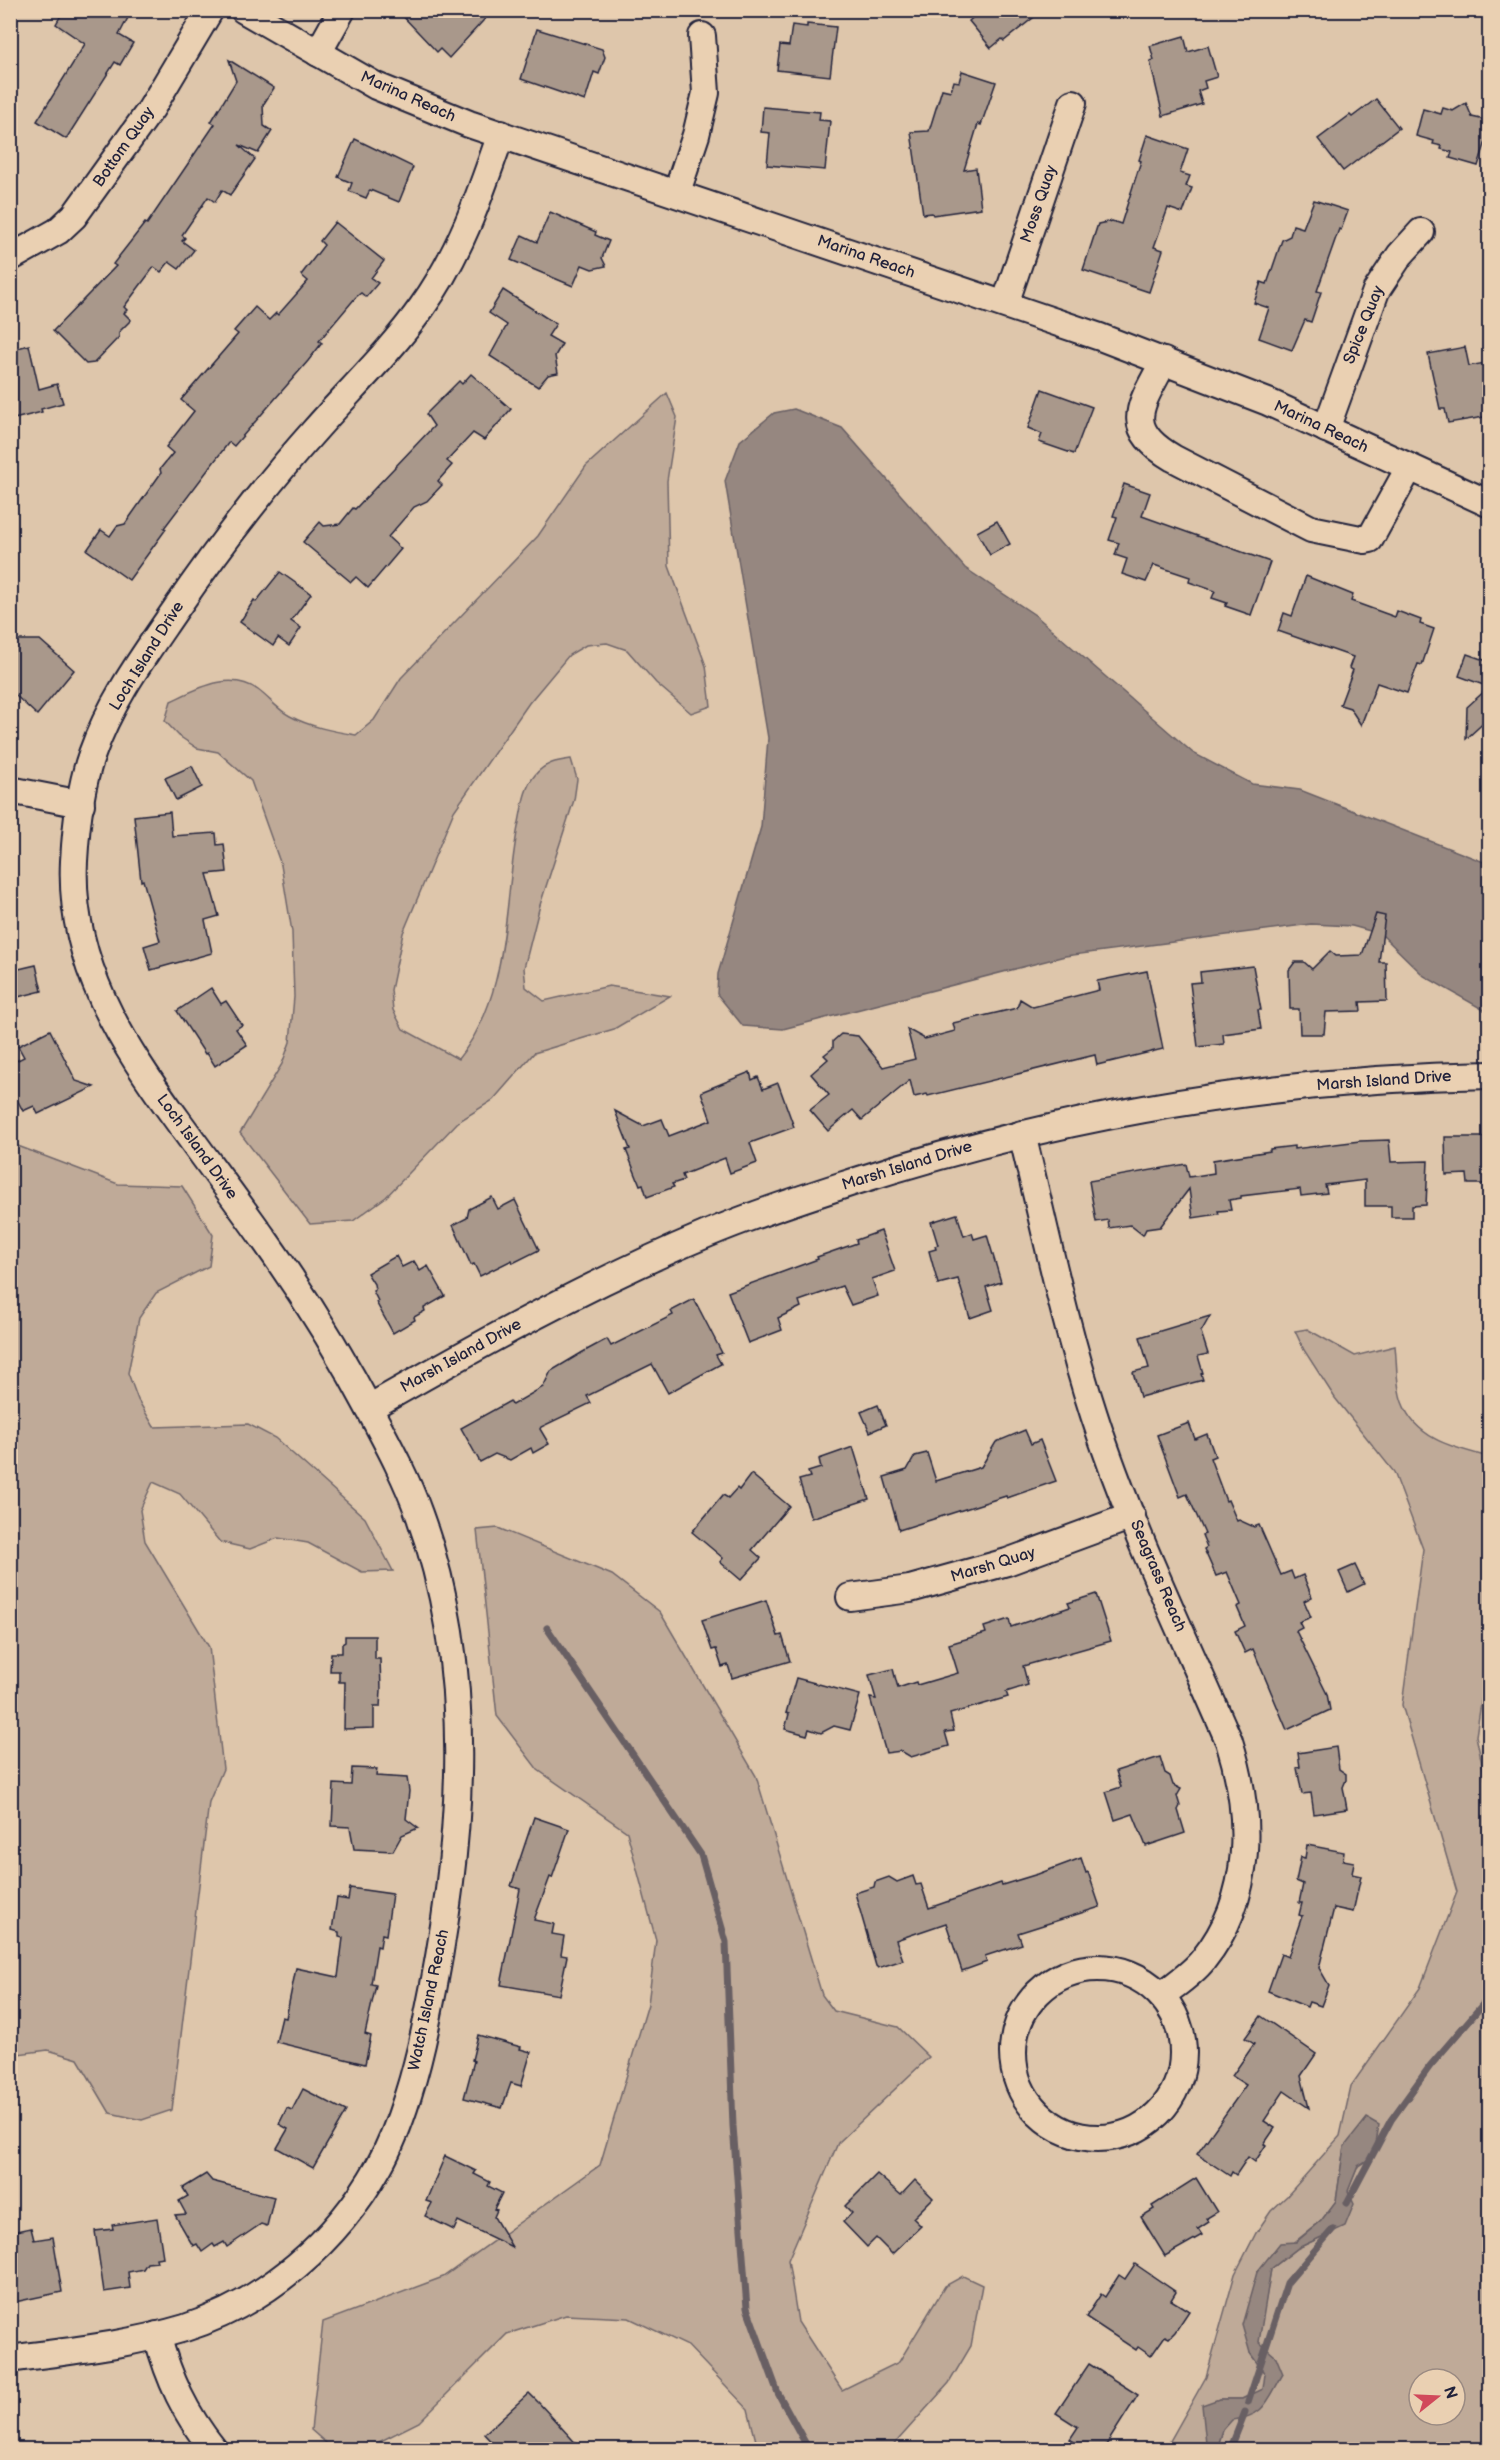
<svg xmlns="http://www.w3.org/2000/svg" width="1500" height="2460" viewBox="0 0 1500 2460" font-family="'Balsamiq Sans',sans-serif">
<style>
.green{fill:#bfaa98;stroke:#70666a;stroke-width:1.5;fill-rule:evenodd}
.water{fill:#968780;stroke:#685f64;stroke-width:1.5}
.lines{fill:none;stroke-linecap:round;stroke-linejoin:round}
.stream{stroke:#685f64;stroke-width:7}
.building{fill:#a9988b;stroke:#22223b;stroke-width:1.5}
.minor-casing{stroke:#22223b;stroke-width:30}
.minor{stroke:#ead0b2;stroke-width:26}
.labels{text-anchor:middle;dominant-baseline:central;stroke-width:4.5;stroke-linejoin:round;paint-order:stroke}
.street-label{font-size:16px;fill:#22223b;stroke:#ead0b2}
</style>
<rect width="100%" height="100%" fill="#dec6ab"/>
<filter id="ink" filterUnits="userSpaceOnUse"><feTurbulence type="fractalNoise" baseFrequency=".0167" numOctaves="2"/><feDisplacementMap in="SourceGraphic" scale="12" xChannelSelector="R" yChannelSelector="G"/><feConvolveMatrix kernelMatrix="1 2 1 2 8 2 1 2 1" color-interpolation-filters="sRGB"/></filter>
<g filter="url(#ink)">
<!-- green -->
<g class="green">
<path d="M667,393L677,417L667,481L669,566L706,666L711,706L691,713L656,683L627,650L607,643L586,645L569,655L529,703L454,811L403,933L391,990L393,1010L403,1029L458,1059C511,996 503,904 518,827C522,810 523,789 535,775C545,763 556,761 571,759L577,779L574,800L540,905L524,968L526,987L544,1001L609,986L670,996L614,1029L534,1053L493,1100L458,1122L386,1197L353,1221L310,1224L240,1133L282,1064L290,1042L294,997L292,932L281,865L251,781L218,752L197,748L179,736L165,721L171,701C197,689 230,670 258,690C269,698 278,710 290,716C310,727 333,731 356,735L374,720L401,678L538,536L586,466Z"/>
<path d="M10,1143L118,1184L182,1186L213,1235L209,1266L156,1293L139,1318L128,1373L138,1400L154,1427L248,1424L275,1438L365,1518L393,1571L362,1572L308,1543L278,1538L250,1549L220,1542L180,1494L153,1482L140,1510L145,1541L209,1647L223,1769L209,1802L172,2110L142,2120L110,2113L78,2059L48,2050L11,2055Z"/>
<path d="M1307,1329L1355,1356L1395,1346C1397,1363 1396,1386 1402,1402C1416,1440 1455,1448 1489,1457V1650L1476,1736L1490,1800L1489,2449H1217L1223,2430L1252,2394L1242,2399H1219L1206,2444L1191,2449L1165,2450L1206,2377L1235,2274L1256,2233L1271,2211L1287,2196L1340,2136L1351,2086L1420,1988L1457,1892L1402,1705L1423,1549L1394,1472L1335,1398L1304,1350L1295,1331ZM1344,2147L1358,2166L1330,2233L1298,2248L1271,2269L1258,2342L1263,2371L1250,2353L1257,2272L1321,2221L1336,2201ZM1419,2379H1455V2415H1419Z"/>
<path d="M498,1528L612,1575L660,1612L756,1776L822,1995L834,2011L898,2027L929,2057L838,2143L788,2260L798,2322L842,2390L899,2362L945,2286L963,2276L982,2285L971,2346L949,2383L890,2449H758L748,2409L688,2346L629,2318L566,2315L507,2334L419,2422L365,2449H333L311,2430L323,2322L443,2277L600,2165L648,2004L656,1940L627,1832L538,1770L497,1716L477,1530Z"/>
</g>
<!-- water -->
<g class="water">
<path d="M794,409L842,428L965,568L1035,615L1193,753L1252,784L1300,790L1489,864V1013L1424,976L1381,934L1352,926L1311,924L1065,956L783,1029L743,1026L717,994L718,974L761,827L768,738L725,481L740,441L774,413Z"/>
<path d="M1367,2118L1379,2125L1374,2156L1358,2166L1348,2191L1354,2204L1345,2226L1298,2248L1271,2269L1259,2342L1276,2357L1283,2374C1267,2401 1266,2416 1232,2420L1223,2430L1217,2449H1191L1206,2444L1202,2405L1219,2399H1242L1263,2389L1265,2374L1250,2353L1242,2325L1257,2272L1280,2243L1296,2242L1321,2221L1336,2201L1344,2147Z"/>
</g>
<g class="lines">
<!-- stream -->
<g class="stream">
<path d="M547,1628L701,1855L726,1942L733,2126L747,2308L778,2393L809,2450"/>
<path d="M1347,2203L1391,2120L1430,2066L1490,1996"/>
<path d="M1248,2402L1287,2283L1333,2229"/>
<path d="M1230,2450L1245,2412"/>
</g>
</g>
<!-- building -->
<g class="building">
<path d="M64,10H132L119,35L133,43L120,65L115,62L66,139L37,121L85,44L56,24Z"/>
<path d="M397,10H493L449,58L440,49L437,52Z"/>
<path d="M981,10H1043L1004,41L1002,39L991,48L969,21Z"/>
<path d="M807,24L836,27L830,76L777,70L780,45L789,46L792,25L807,27Z"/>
<path d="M537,29L602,49L605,57L599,74L594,72L585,101L521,79Z"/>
<path d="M1184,36L1188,52L1208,46L1217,77L1204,81L1206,88L1198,91L1202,104L1163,116L1150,61L1154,60L1150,46Z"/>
<path d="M229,60L274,88L263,105L264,126L272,131L258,153L239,145L255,159L230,195L222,190L215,202L208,197L182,235L185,238L182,241L194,250L179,269L169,262L161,272L154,267L124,307L127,310L124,313L131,320L119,332V337L94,363L86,364L53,331L116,266L113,264L145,223L147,224L215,124L211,122L236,81Z"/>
<path d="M962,71L996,82L981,125L978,124L964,170L976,168L981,208L933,215L932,213L923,214L911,132L929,131L942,89L951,91L954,81L959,82Z"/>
<path d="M1376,99L1399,128L1343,171L1318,139L1350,115L1352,117Z"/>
<path d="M1466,103L1472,117L1490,121V129L1478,166L1450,158L1452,152L1441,149L1442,146L1433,144L1434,141L1416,136L1423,109L1441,114L1443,108L1453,111Z"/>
<path d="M763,107L820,112L819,120L830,121L825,170L767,165L770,133L761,132Z"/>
<path d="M1147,135L1188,149L1180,173L1190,176L1186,186L1192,188L1183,213L1168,208L1154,247L1163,250L1149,292L1083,270L1098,224L1112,221L1121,224L1141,161L1139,160Z"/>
<path d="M355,139L413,167L399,202L370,190L366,198L349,191L352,183L338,177Z"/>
<path d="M1314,200L1348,211L1341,230L1339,229L1317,291L1321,292L1311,322L1305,320L1292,350L1259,338L1269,308L1254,303L1261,282L1267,284L1282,240L1290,236L1293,225L1303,228Z"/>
<path d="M550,212L596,232L595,235L609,241L602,258L606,266L592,269L582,265L573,286L511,260L522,235L537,242Z"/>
<path d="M335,222L384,261L371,278L378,283L366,297L361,293L356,297L319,341L322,343L308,361L234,446L229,442L164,528L166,529L129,580L87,550L101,530L110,536L117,526L125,524L161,473L160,469L173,453L166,447L194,411L181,400L238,334L234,331L255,307L269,320L276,313L278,315L308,281L301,275L324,245L320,241Z"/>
<path d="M503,290L556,324L548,336L562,344L555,356L558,373L548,375L538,387L490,356L507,325L489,313Z"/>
<path d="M29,345L39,389L57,384L63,403L41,409L42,412L10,420V350Z"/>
<path d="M1465,347L1469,366L1485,363L1487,373H1490V416L1448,423L1445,409H1440L1428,354Z"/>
<path d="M471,374L511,409L484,440L473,433L447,461L452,465L438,481L442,485L427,501L414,507L388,537L401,549L368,588L356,577L351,582L303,542L320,522L324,526L340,524L353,508L355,509L434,426L426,414L459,381L462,384Z"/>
<path d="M1042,389L1092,407L1074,454L1039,442L1042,434L1028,428Z"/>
<path d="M1124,484L1150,493L1142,516L1270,562L1251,615L1225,606L1227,603L1212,598L1215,591L1189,582L1190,577L1154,565L1146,582L1122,574L1127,559L1115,555L1119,543L1109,540L1117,517L1113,516Z"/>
<path d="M997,521L1010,544L990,555L977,532Z"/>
<path d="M280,572L311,594L291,621L301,628L289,646L278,638L273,646L240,622L254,600L256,602Z"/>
<path d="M1306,576L1353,595L1351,601L1395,617L1397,611L1421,620L1420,624L1434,629L1422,665L1418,664L1407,693L1377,683L1361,725L1350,708L1340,705L1353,670L1349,668L1353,657L1278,631L1284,613L1292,616Z"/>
<path d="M10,640H40L74,670L37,715L13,693L10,687Z"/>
<path d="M1467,654L1490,662V717L1466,739L1467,707L1489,687L1459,676Z"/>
<path d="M192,766L202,787L176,800L165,778Z"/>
<path d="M170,812L172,836L216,833L217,845L224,844L227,872L207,874L219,916L205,920L212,953L151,970L144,946L160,941L143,880L141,881L134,816Z"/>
<path d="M1376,914L1385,916L1379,962H1386L1387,1001L1360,1002L1361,1011L1326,1012L1324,1034H1300L1299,1009H1290L1289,970L1295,962H1304L1312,969L1330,951L1336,956L1362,955Z"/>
<path d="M36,965L42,991L10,999V971Z"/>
<path d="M1253,966L1261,1010H1258L1261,1029L1223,1034L1224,1044L1198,1047L1190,983L1201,982L1200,972Z"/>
<path d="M1147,971L1163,1049L1097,1065L1095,1055L928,1096L927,1094L914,1097L910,1080L862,1120L853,1110L828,1131L810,1110L829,1095L811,1074L828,1059L824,1055L833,1048V1041L841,1034L858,1036L883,1067L915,1059L907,1029L925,1039L955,1031L953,1023L1017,1008L1020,999L1033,1007L1099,990L1097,981Z"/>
<path d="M211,988L221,1004L226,1001L242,1025L236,1029L247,1045L215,1066L207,1053L205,1054L177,1011Z"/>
<path d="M50,1030L76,1081L94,1087L38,1114L34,1106L23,1111L10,1086V1064L24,1057L18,1046Z"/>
<path d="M750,1072L752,1080L758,1077L763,1089L778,1083L794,1127L750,1143L757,1163L730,1173L725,1158L682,1175L684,1180L672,1184L674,1187L647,1197L643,1184L640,1185L626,1150L630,1149L615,1111L643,1126L662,1119L669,1136L711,1120L701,1092Z"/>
<path d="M1445,1137H1490V1184H1468L1467,1174L1446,1175Z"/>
<path d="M1389,1140L1391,1162L1428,1161L1426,1205L1412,1206V1217H1391V1206H1365V1180L1325,1185L1327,1193L1301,1196L1300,1189L1241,1196V1198L1229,1200L1231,1210L1218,1211L1219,1214L1193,1218L1189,1189L1160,1227L1146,1229L1143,1235L1130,1225L1109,1228L1108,1220L1096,1222L1089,1181L1186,1164L1189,1177L1214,1173L1213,1160L1270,1151V1149L1294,1146V1149L1360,1141Z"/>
<path d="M492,1197L498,1209L515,1200L539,1250L513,1263L512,1260L480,1276L474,1264L471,1265L453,1225L467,1218L469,1209Z"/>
<path d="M957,1214L964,1236L972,1233L974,1239L987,1235L1001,1282L986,1287L993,1310L970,1318L958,1279L938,1284L929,1251L936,1249L935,1246L938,1245L931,1222Z"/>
<path d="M881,1231L895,1271L872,1279L878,1296L851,1305L842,1286L799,1301L801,1307L778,1318L782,1330L748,1343L728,1292L818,1259L817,1257L857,1243L856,1240Z"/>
<path d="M396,1256L402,1267L414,1261L420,1271L428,1266L445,1296L424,1308L425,1311L414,1317L415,1320L393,1333L376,1302L378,1301L373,1291L375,1290L374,1284L367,1273Z"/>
<path d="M694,1299L722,1353L716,1355L721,1364L668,1393L652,1364L587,1396L591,1403L541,1427L540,1429L549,1444L533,1453L531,1448L510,1460L495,1454L480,1462L461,1428L510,1401L512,1405L543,1387L551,1371L583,1352L607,1339L611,1346L673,1315L671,1311Z"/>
<path d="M1210,1316L1201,1332L1208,1354L1198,1356L1203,1373L1201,1374L1203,1380L1140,1397L1133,1372L1149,1368L1140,1337Z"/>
<path d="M878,1405L886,1425L870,1432L861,1412Z"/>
<path d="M1189,1423L1195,1439L1207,1434L1215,1456L1210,1458L1226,1501L1228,1500L1237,1521L1239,1520L1254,1527L1259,1525L1281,1575L1291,1571L1294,1579L1303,1575L1312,1597L1304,1601L1311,1617L1299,1622L1302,1628L1296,1631L1327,1694L1330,1710L1287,1730L1253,1649L1245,1653L1235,1631L1245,1626L1237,1607L1241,1605L1227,1572L1216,1576L1204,1549L1207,1547L1202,1535L1205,1534L1187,1494L1180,1497L1162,1449L1157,1435Z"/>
<path d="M1025,1430L1031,1444L1040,1440L1056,1481L1007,1498L1006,1496L899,1530L884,1477L907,1470L915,1456L927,1453L936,1481L981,1467L996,1442Z"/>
<path d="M853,1447L869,1499L811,1518L799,1480L810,1477L808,1472L821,1468L819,1459Z"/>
<path d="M751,1474L789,1506L752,1550L761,1558L741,1580L720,1562L723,1558L692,1532L723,1495L728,1498L737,1488L739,1490Z"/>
<path d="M1355,1565L1364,1584L1348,1592L1339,1572Z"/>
<path d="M1096,1594L1111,1641L1023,1666L1028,1685L1006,1692L1008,1697L950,1714L954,1731L945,1732L949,1746L911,1757L901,1751L886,1753L870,1698L876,1699L869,1675L893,1669L898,1688L916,1682L917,1685L958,1673L949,1644L986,1633L984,1627L1009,1619L1011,1627L1070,1607L1068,1603Z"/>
<path d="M766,1600L778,1636L782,1635L790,1661L732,1678L728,1665L722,1667L716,1649L712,1650L702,1620Z"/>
<path d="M345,1636H375V1659H380L381,1690L380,1707H374V1728L344,1729L345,1682H339V1671H330L331,1653H342V1644L345,1642Z"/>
<path d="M796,1678L860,1695L850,1730L834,1726L821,1733L809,1729L807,1735L785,1729L789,1714L786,1713Z"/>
<path d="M1336,1747L1339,1769L1346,1774V1780L1343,1787L1347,1809L1314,1814L1311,1793L1302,1794L1297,1768L1300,1767L1298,1753Z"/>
<path d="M1160,1757L1165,1773L1170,1776L1173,1785L1181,1789L1177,1796L1180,1806L1178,1810L1185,1833L1146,1846L1133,1814L1115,1820L1106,1792L1121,1787L1116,1771Z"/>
<path d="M352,1768L377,1769L376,1776L407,1778L409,1791L406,1819L418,1828L402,1835L393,1851L354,1849L350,1827L332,1826L334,1784L351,1785Z"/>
<path d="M534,1817L569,1829L552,1878L550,1877L534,1920L554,1924L552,1934L564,1936L561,1955L567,1956L559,1995L501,1985L520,1889L511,1886Z"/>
<path d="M1307,1845L1344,1852L1343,1860L1354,1862L1352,1874L1361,1876L1353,1912L1334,1908L1319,1968L1329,1985L1321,2006L1309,2002L1307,2007L1268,1991L1281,1954L1288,1957L1302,1916L1299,1915L1302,1903H1299L1303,1884L1296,1881L1301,1857L1305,1858Z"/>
<path d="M1081,1858L1086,1873L1088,1872L1100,1907L1018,1933L1022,1944L985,1956L987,1962L962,1971L946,1923L896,1940L903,1960L878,1968L876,1966L855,1893L874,1887L875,1882L889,1877L897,1882L913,1876L916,1885L921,1884L929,1908L1001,1883L1002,1885L1038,1874Z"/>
<path d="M350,1888L392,1894L386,1935L382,1934L380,1947L377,1946L371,1984L376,1985L365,2034L371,2036L365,2064L276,2042L282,2017L286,2018L296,1968L338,1977L343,1938L339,1937V1932L332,1930L337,1898L348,1900Z"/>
<path d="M1261,2016L1316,2054L1301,2076L1309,2108L1284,2091L1264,2121L1275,2128L1264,2144L1266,2145L1255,2162L1248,2157L1236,2175L1232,2172L1230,2176L1197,2154L1246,2085L1232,2076L1254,2044L1245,2038Z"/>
<path d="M478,2035L521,2047L520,2049L531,2052L521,2086L511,2083L502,2108L464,2098L474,2061L472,2060Z"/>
<path d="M303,2089L346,2111L313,2168L277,2148L288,2129L279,2124L287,2108L292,2110Z"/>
<path d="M445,2156L476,2171L474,2174L490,2182L488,2186L502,2193L494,2209L497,2210L494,2217L512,2247L458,2221L454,2230L425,2216L432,2203L426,2201Z"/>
<path d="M206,2174L212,2181L274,2197L267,2226L261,2224L227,2247L224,2242L215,2247L213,2244L202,2252L197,2244L193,2246L175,2215L186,2214L179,2201L188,2196L183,2188Z"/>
<path d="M877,2174L901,2195L915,2180L933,2198L913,2218L921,2226L892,2254L876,2238L867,2247L843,2222L852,2213L845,2206Z"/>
<path d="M1196,2178L1217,2212L1207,2218L1209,2222L1198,2229L1202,2235L1165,2256L1141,2217L1154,2209L1152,2206Z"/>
<path d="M157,2218L163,2257L156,2258L157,2262L147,2263L143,2269L128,2272L130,2288L104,2292L95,2231L113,2229L112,2225Z"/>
<path d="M31,2228L34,2240L53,2237L62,2292L10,2303L11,2232Z"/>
<path d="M1135,2264L1176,2292L1171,2300L1189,2311L1175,2332L1169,2338L1165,2336L1151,2356L1138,2347L1136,2350L1086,2317L1101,2294L1105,2297L1119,2275L1125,2279Z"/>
<path d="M1089,2364L1138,2395L1103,2450H1086L1070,2439L1078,2427L1056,2413Z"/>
<path d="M529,2393L539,2403L582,2450H499L484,2434Z"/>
</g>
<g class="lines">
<!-- minor casing -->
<g class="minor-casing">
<g id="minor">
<path d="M244,10L376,86L469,124L1100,337L1268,402L1490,504"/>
<path d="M318,53L342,10"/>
<path d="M677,192L696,135L706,93L702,36"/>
<path d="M10,258L58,231L74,216L151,109L210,10"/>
<path d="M1005,304L1073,103"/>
<path d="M1164,361C1142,404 1120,427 1173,458L1311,529L1365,540L1370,539L1409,468"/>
<path d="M1326,429L1376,291L1400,255L1421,232"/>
<path d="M10,790L81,804"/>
<path d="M1022,1134C1045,1228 1064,1323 1094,1415C1130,1527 1183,1634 1229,1741C1252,1814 1254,1897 1203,1960C1192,1974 1176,1984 1162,1995"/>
<path d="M369,1408C479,1345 590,1283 707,1234C754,1214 804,1198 853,1182C1060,1115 1271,1079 1490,1075"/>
<path d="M850,1597L910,1589L1007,1562L1132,1516"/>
<circle cx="1098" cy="2053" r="85"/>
<path d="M157,2335C169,2379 185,2414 214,2450"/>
<path d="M10,2359C69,2351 128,2345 185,2328C267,2302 337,2241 379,2166C401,2127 417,2069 426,2025C461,1858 479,1678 419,1514C407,1480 390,1448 373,1416C341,1355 305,1297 266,1242C237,1201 207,1161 178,1121C121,1043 69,962 74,861C76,825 80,787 92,754C110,702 143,657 173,613C217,549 263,488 315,430C351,389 391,351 422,307C460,254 480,195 501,134"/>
</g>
</g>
<!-- minor -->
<use href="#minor" class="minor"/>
</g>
</g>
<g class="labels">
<!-- street labels -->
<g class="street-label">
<text transform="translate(408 97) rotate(24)">Marina Reach</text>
<text transform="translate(124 147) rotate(-55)">Bottom Quay</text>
<text transform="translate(1039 204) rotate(-71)">Moss Quay</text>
<text transform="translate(866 257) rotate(19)">Marina Reach</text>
<text transform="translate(1364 325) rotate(-68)">Spice Quay</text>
<text transform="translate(1321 427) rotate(25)">Marina Reach</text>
<text transform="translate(147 656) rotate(-58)">Loch Island Drive</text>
<text transform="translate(1384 1081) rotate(-4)">Marsh Island Drive</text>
<text transform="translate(197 1147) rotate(54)">Loch Island Drive</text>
<text transform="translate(907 1166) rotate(-17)">Marsh Island Drive</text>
<text transform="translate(461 1356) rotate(-29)">Marsh Island Drive</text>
<text transform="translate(993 1565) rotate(-17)">Marsh Quay</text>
<text transform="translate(1158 1576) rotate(67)">Seagrass Reach</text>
<text transform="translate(429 2000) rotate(-78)">Watch Island Reach</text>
</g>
</g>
<!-- margin -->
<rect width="1500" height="2460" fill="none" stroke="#ead0b2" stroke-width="36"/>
<rect x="18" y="18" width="1464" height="2424" fill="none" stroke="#22223b" stroke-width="2" filter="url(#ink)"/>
<!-- north arrow -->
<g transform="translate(1437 2397) rotate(72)"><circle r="28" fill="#ead0b2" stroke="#9a8a82" stroke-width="1.5"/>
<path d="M0-4.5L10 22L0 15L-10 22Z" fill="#d1495b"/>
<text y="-9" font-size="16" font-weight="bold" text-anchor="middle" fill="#22223b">N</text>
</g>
</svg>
